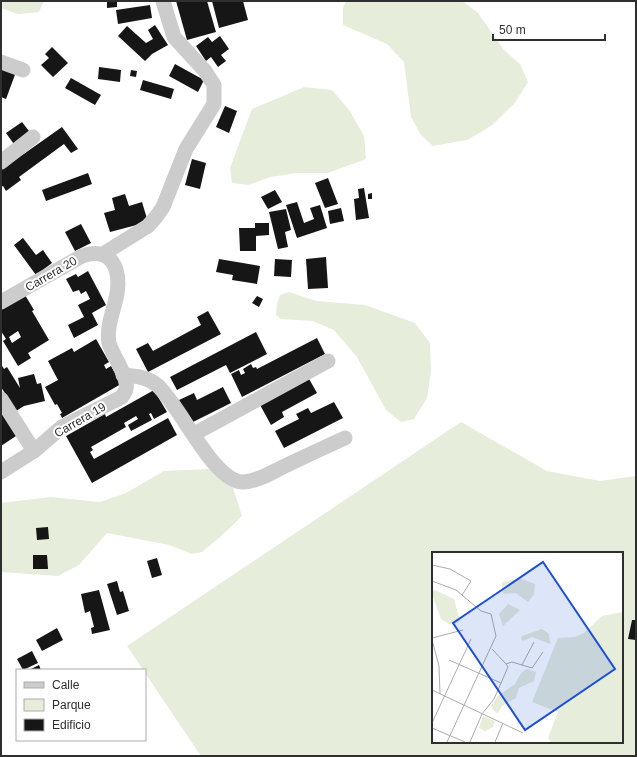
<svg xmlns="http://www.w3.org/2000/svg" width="637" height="757" viewBox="0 0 637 757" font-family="Arial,sans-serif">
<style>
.green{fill:#e6eddb;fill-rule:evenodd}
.building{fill:#161616;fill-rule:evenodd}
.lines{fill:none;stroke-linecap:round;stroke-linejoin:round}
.street{stroke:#ccc;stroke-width:15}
.labels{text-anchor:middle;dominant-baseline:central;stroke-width:4;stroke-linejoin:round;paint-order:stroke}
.street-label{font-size:12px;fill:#2f2f2f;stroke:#fff}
.inset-road{fill:none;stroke:#acacac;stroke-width:1}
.view{fill:#1d4ed8;fill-opacity:0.15;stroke:#1d4ed8;stroke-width:2}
.inset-edge{fill:none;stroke:#2f2f2f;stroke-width:2}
</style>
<rect width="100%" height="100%" fill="#fff"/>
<!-- green -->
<g class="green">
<path d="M1,1H44L39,12L18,14L1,8Z"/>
<path d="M346,1H462L478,13L504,50L520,64L528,82L514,104L491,126L467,140L433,146L421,135L411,117L404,62L387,44L343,25V8Z"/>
<path d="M304,87L332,90L350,111L364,136L366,159L328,173H296L271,177L248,185L232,183L230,168L252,109Z"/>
<path d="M289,292L316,301L365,305L415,323L430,343L431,372L427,398L414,419L401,422L386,410L357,357L334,330L313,321L281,319L276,315L277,304L280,295Z"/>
<path d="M461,422L547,471L600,481L636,476V756H201L145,673V670H143L127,646ZM433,553H622V742H433Z"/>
<path d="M210,469L233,488L242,516L220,537L202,552L192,554L169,545L107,533L79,565L58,576L1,572V503L51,497L100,502L126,493L164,471Z"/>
</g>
<!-- building -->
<g class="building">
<path d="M107,1H117V7L107,8Z"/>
<path d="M176,1H207L216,32L187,40Z"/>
<path d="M212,1H243L248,20L219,28Z"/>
<path d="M150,5L152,18L118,24L116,10Z"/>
<path d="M155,25L168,45L152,54L145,61L118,36L127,26L146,43L153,39L148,30Z"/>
<path d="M220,36L229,49L221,55L226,61L218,67L211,57L206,61L196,46L208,37L212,42Z"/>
<path d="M52,47L68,63L53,77L41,65L49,58L45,54Z"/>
<path d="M175,64L204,80L198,92L169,76Z"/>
<path d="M1,67L16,72L6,99L1,97Z"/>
<path d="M99,67L121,70L120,82L98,79Z"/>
<path d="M131,70L137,71L136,77L130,76Z"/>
<path d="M71,78L101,95L95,105L65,88Z"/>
<path d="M143,80L174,89L171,99L140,90Z"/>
<path d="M225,106L237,111L229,133L216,127Z"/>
<path d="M22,122L32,135L16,147L6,133Z"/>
<path d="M62,127L78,149L71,153L64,144L19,177L21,180L6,191L3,186L1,187V170Z"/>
<path d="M192,159L206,163L200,189L185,185Z"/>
<path d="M88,173L92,184L46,201L42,190Z"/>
<path d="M328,178L338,204L325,208L315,183Z"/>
<path d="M364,188L369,218L356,220L354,199L359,198L358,189Z"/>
<path d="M275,190L282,202L268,209L261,197Z"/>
<path d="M372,193V199H368V194Z"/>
<path d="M125,194L129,206L142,202L148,222L110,232L104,213L115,210L112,198Z"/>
<path d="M297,202L304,223L314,219L310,208L320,205L327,228L297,238L286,205Z"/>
<path d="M341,208L344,221L330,224L328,211Z"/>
<path d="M286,209L291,230L285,232L288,247L278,249L269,212Z"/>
<path d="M255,223H269V235L256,236V251H240L239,228H255Z"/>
<path d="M81,224L91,243L75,251L65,232Z"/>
<path d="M23,238L36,255L43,250L52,263L36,275L14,245Z"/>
<path d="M326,257L328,288L308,289L306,259Z"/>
<path d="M219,259L260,266L257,284L232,280L233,275L216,272Z"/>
<path d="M275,259L292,260L291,277L274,276Z"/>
<path d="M88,271L106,305L92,313L98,325L74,338L68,325L84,317L78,305L90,299L86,291L81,294L79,290L73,292L66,279L76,274L78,277Z"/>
<path d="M25,295L34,310L32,311L49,340L28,353L31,358L18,366L3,341L6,339L1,331V310ZM18,331L21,337L12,343L9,337Z"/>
<path d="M257,296L263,299L259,307L252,303Z"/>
<path d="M208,311L221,334L148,372L136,349L148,343L153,351L201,325L197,317Z"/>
<path d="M256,332L267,354L230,373L226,365L177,390L170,377Z"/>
<path d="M317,338L325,354L242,397L231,374L239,370L241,375L245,373L243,369L251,364L253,368L256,367L257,369Z"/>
<path d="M96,339L109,362L104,365L106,369L111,366L121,384L62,418L60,414L62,413L57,404L55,405L45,387L58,380L48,361L72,348L74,352Z"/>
<path d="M1,364L4,369L7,367L20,388L18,378L34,374L37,384L41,383L45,401L24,406L16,411L1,387Z"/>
<path d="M308,377L317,393L282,412L284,417L271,425L259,403Z"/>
<path d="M223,387L231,403L191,423L179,400L194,393L197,400Z"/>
<path d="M154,390L167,412L154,419L151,413L149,414L152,420L131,431L128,425L138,419L136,416L124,423L126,427L91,447L93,450L90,452L94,459L168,418L177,435L92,483L66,436L105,414L106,417Z"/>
<path d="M334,402L343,418L284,448L275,431L299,419L296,414L308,408L311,413Z"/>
<path d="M1,408L19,434L1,446Z"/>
<path d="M48,527L49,539L37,540L36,528Z"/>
<path d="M33,555H47L48,569H33Z"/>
<path d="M157,558L162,575L152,578L147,561Z"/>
<path d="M117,581L120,592L123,591L129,611L117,615L107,584Z"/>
<path d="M99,590L110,630L92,634L91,628L94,627L90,611L85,613L81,594Z"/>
<path d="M632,620H636V640L628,639Z"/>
<path d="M57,628L63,640L42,651L36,640Z"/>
<path d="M32,651L38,663L23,670L17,659Z"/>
<path d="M39,665L41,670H29Z"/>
</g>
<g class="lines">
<!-- street -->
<g class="street">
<path d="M1,62L23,70"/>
<path d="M1,162L33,137"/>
<path d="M103,254L148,226L156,217L163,207L186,149L214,104V85L205,71L174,37L163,1"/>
<path d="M1,302L82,256C111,246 121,268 117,294C114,310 106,327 109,343C112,355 129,377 126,389C126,391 123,395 122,397L62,427L34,451L1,472"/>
<path d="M123,375C135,376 147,377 157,385C181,406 214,484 244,482C259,481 274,471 287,465C306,456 325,447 345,438"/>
<path d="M1,399L34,451"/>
<path d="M194,434L328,361"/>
</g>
</g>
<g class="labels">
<!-- street labels -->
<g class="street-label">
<text transform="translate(51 274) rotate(-30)">Carrera 20</text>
<text transform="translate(80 420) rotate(-30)">Carrera 19</text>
</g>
</g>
<!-- overview -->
<g transform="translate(432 552)">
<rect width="191" height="191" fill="#fff"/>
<path d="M90,27L103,32L102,42L96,50L84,41L72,42L70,39V30ZM3,38L22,47L28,69L25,71L17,72L9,67L0,42V39ZM76,52L88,58L71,74L67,62ZM191,60V190H119L116,186L126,160L100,150L126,86L143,85L152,81L170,64ZM110,77L117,82L118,92L100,85L91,89L89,87L90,84ZM95,117L104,120L102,129L87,136L84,146L70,154L66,161L63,160L59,154L66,144L83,132L89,121ZM51,164L63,169L61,175L53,179L47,176Z" fill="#e6eddb"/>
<path class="inset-road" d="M0,13L18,17L39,29L30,43M0,29L24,38L49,59L59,62L64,84L15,190M0,86L31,78M0,88L7,114L8,142M60,97L74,112M17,108L69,131M74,112L80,110L100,116L111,100M90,113L102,90M0,138L91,181M0,171L39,87M0,176L33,190M38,190L50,162L62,147L76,115L74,112M63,190L71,171"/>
<path class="view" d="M111,10L183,117L93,178L21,71Z"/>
<rect width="191" height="191" class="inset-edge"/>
</g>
<!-- border -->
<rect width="637" height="757" fill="none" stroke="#2f2f2f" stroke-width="4"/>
<!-- legend -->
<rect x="16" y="669" width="130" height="72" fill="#ffffff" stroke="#acacac"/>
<rect x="24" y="682" width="20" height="6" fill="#cccccc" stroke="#acacac"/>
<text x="52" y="689" font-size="12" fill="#2f2f2f">Calle</text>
<rect x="24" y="699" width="20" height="12" fill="#e6eddb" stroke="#acacac"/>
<text x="52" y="709" font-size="12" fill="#2f2f2f">Parque</text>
<rect x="24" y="719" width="20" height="12" fill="#161616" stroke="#acacac"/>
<text x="52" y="729" font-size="12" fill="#2f2f2f">Edificio</text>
<!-- scale -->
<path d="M493 34v6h112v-6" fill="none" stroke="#2f2f2f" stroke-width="2"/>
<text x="499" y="34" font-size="12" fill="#2f2f2f" stroke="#ffffff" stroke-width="3" paint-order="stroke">50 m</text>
</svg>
